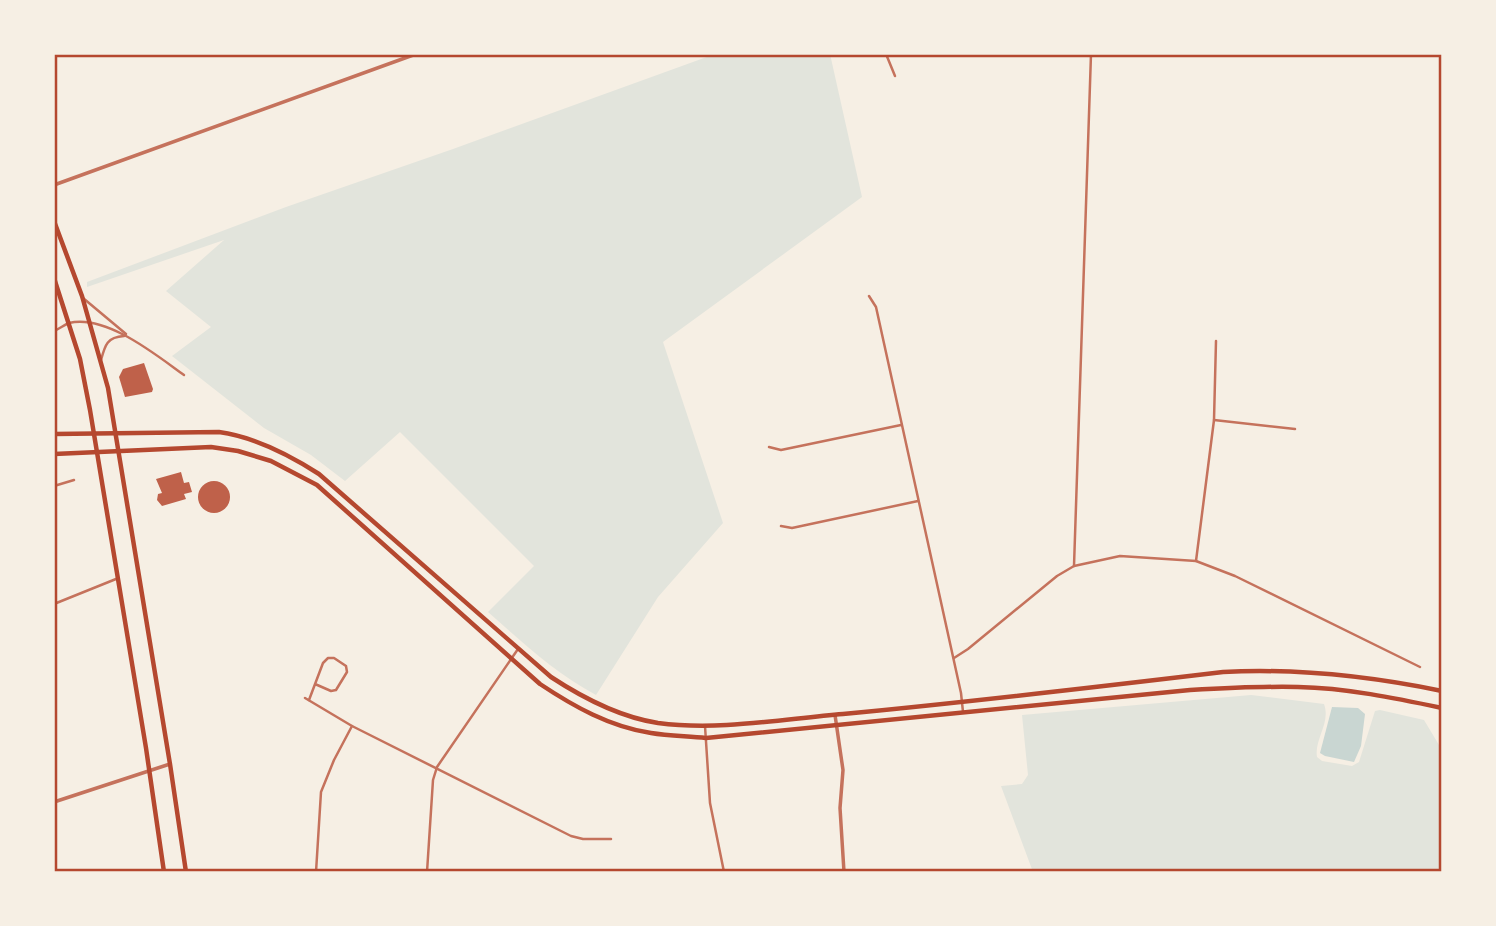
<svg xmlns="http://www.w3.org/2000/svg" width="1496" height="926" viewBox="0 0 1496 926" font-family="'Source Serif 4',serif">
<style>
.green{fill:#e2e4dc}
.water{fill:#c9d6d2}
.building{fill:#bf614a}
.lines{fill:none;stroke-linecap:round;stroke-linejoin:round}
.minor{stroke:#c5725c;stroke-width:2.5}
.tertiary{stroke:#c5725c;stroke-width:3.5}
.secondary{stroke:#b5482f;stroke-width:4.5}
.primary{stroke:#b5482f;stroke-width:4.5}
.neatline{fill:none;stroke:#b5482f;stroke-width:2.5}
</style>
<rect width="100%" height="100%" fill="#f6efe4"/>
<!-- green -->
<g class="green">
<path d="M715,54H830L862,197L663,342L723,523L658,597L596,695C555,673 523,643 488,612L534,566L400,432L345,481L311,455L264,428L172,356L211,327L166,291L224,240L87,287V282L286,207L453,149Z"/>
<path d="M1251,695L1324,704C1331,723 1314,739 1317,757L1322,761L1352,766L1359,762L1375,711L1380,710L1424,720L1442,750V872H1033L1001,786L1022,784L1028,775L1022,715Z"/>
</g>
<!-- water -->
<path class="water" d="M1332,707L1358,708L1365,714L1361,746L1354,762L1325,756L1320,753Z"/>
<!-- building -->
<g class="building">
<path d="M144,363L153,389L152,392L125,397L119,377L123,369Z"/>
<path d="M181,472L184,483L189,482L192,492L184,494L186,499L162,506L157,500L158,494L162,493L156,479Z"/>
<circle cx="214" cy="497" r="16"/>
</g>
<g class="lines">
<!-- minor -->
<g class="minor">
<path d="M886,54L895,76"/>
<path d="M869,296L876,307L961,693L963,712"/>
<path d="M83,298L126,334"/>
<path d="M54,331C59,329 64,325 69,323C106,314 156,355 184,375"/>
<path d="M101,360C105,345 107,337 124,336"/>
<path d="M1214,420L1295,429"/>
<path d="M769,447L781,450L901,425"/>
<path d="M54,486L74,480"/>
<path d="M781,526L792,528L918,501"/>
<path d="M1196,561L1214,420L1216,341"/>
<path d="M1074,566L1091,54"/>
<path d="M54,604L116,579"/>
<path d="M954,658L968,649L1057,576L1074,566L1120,556L1196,561L1235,576L1420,667"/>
<path d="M305,698L352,726L571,836L583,839H611"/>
<path d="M309,700L323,663L328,658H334L346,666L347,672L336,690L331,691L315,684"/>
<path d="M705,726L710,803L724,872"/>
<path d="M316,872L321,792L334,760L352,726"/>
<path d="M427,872L433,780L437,767L518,649"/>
</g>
<!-- tertiary -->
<g class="tertiary">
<path d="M54,185L416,54"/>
<path d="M835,715L843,770L840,808L844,872"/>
<path d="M54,802L170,764"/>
</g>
<!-- secondary -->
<g class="secondary">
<path d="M54,434L219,432C255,437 288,454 319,474L551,677C583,698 619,717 658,723C719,731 782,719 843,714C970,702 1097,687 1223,672C1298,668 1369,676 1442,691"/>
<path d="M54,454L211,447L238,451L271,461L317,485L540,684C573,706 610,727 651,733C669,736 688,736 706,738L1190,690C1226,688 1262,686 1298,687C1346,688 1395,698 1442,708"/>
</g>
<!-- primary -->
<g class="primary">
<path d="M54,221L82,296L108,388L170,764L186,872"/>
<path d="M54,278L80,359L90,410L146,748L164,872"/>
</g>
</g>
<!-- border -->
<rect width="1496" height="926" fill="none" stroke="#f6efe4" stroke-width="112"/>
<rect x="56" y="56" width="1384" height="814" class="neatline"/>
</svg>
